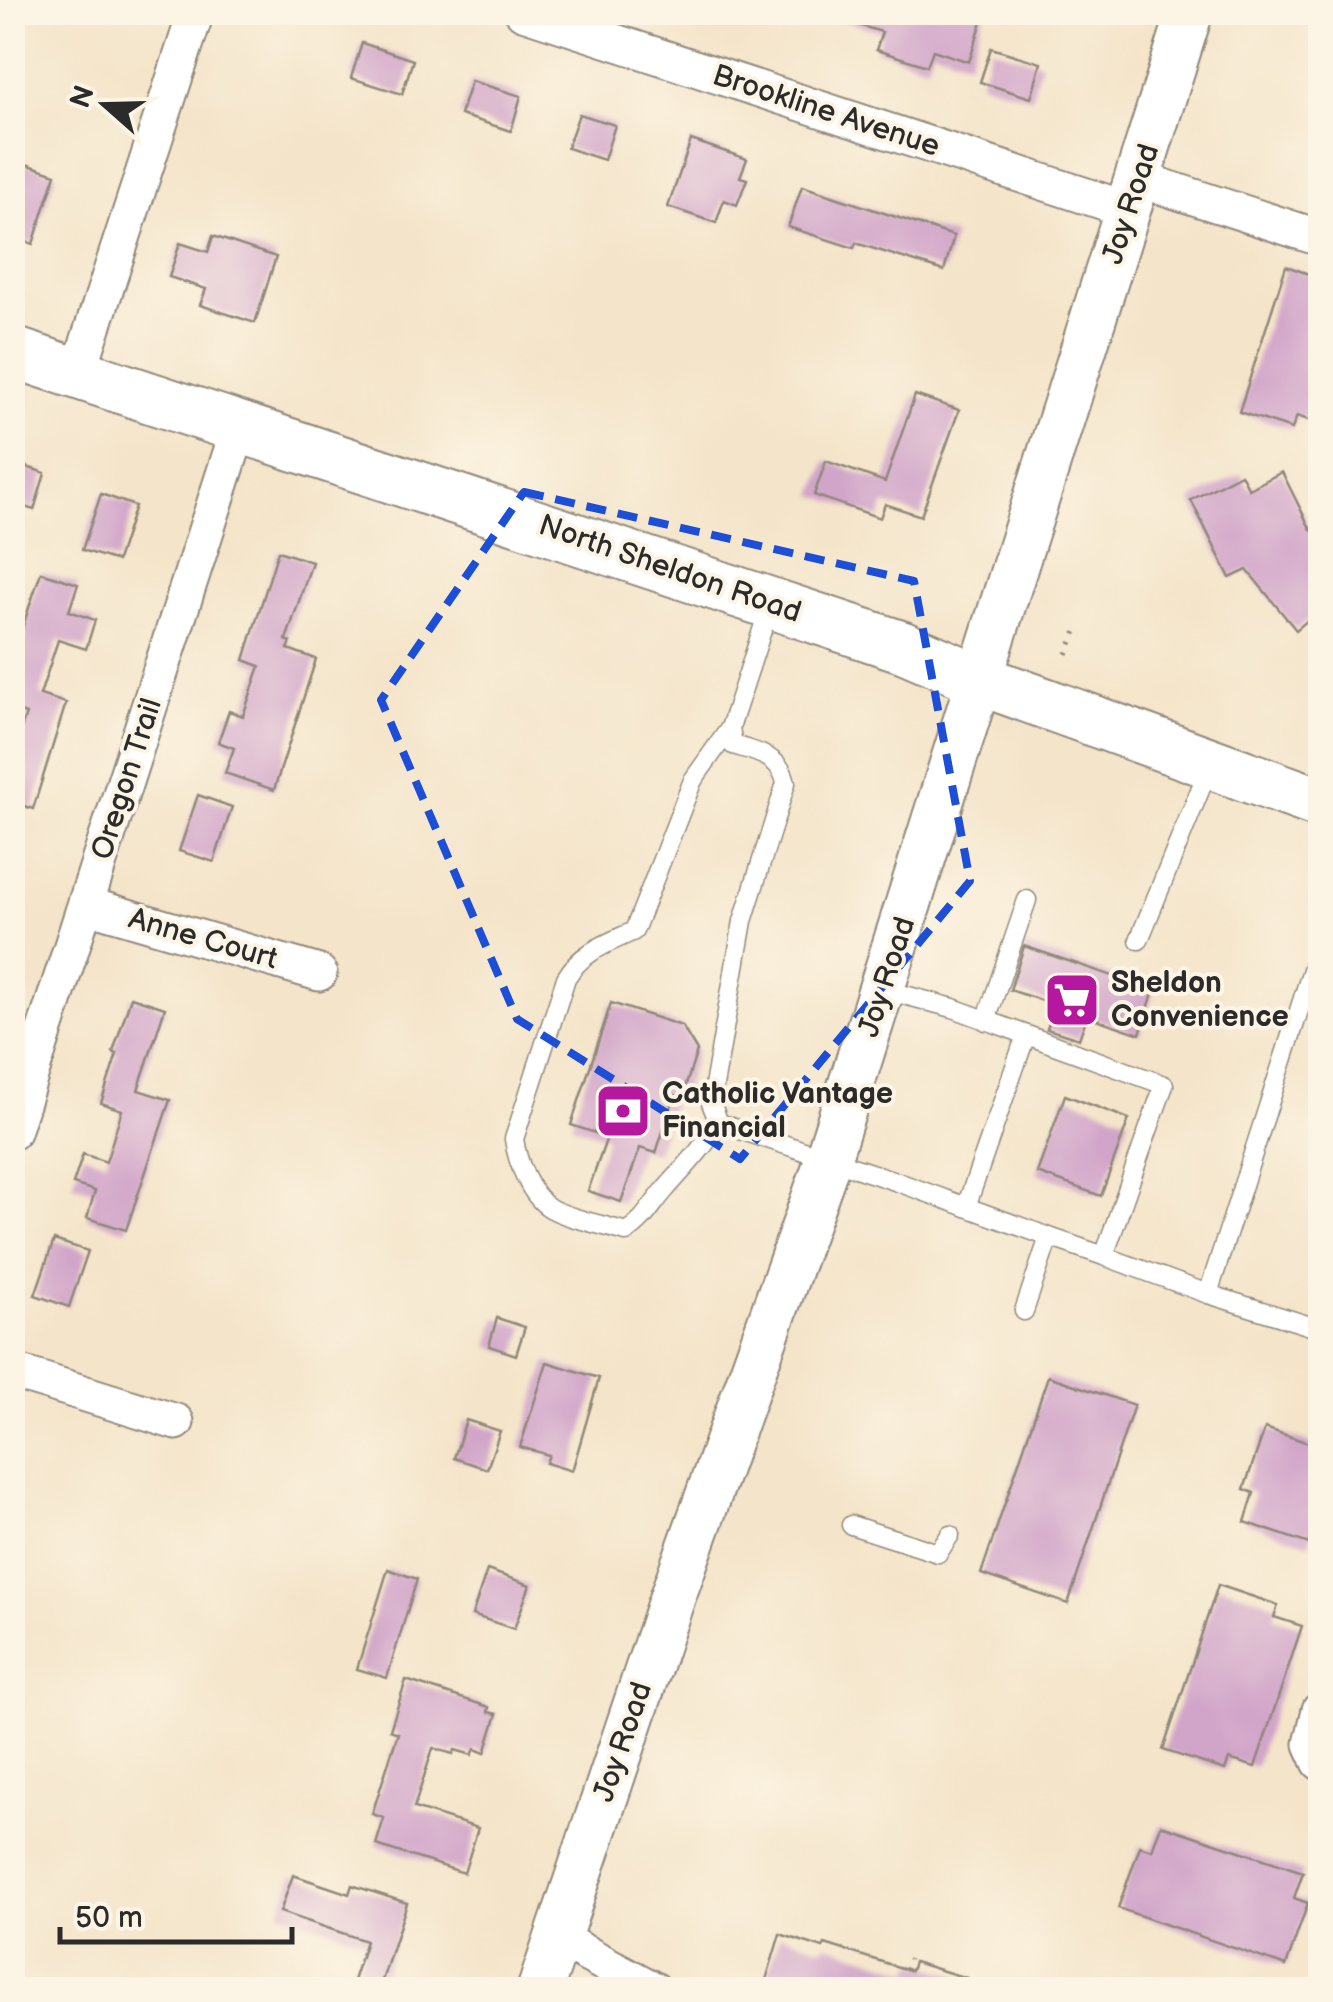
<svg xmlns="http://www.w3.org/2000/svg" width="1333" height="2002" viewBox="0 0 1333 2002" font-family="'Balsamiq Sans',sans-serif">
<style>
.building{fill:#d1a5c9}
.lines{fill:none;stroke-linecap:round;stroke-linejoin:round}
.service-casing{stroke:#90887a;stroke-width:21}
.minor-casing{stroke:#90887a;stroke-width:39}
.tertiary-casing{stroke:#90887a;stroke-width:49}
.secondary-casing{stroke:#90887a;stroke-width:54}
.path{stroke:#90887a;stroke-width:5;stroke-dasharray:2.5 8;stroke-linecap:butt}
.service{stroke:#fff;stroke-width:18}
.minor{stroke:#fff;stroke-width:35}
.tertiary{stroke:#fff;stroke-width:45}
.secondary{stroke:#fff;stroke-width:50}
.marked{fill:none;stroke:#1d4ed8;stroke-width:8;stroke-dasharray:20 12;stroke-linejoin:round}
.labels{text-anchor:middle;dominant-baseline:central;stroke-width:8;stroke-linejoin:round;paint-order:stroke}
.street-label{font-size:30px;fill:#2b2b2b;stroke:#fcf5e5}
.poi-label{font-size:30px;font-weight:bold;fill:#2b2b2b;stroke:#fcf5e5;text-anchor:start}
</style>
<rect width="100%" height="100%" fill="#fcf5e5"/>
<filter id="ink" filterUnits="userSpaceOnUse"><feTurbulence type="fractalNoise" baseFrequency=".01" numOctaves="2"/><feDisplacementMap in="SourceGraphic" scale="20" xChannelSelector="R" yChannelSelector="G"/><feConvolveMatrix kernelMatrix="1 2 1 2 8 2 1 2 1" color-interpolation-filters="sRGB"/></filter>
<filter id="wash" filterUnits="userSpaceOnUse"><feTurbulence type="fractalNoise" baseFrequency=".0048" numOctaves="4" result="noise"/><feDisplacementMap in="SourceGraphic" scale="40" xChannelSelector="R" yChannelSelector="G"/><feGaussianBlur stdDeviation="2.25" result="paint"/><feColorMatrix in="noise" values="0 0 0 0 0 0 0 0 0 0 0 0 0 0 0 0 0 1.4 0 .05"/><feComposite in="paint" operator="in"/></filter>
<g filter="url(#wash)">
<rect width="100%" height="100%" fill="#f4e4c9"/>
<g id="blocks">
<!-- building -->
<g class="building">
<path d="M839,12H985L969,62L933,50L927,66L876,50L882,32L838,19Z"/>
<path d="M362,43L413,60L402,94L351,78Z"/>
<path d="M991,48L1041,63L1031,98L980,82Z"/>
<path d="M471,81L521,96L511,131L460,115Z"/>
<path d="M579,114L615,125L604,160L567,148Z"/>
<path d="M691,140L747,159L740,177L747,179L737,205L724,200L716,223L668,207Z"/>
<path d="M20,162L56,174L33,244L12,237V186Z"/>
<path d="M802,186L954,236L944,271L856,243L854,248L788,227Z"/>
<path d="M213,236L276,257L255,323L200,305L206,289L169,277L180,243L208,252Z"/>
<path d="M1286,266L1320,278V424L1297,416L1292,429L1239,412Z"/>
<path d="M915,395L959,410L921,516L885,504L880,518L814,495L826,461L885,482Z"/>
<path d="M12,462L45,473L34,510L12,503Z"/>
<path d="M1282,472L1310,528L1320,540V610L1296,630L1247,570L1230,578L1191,500L1241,474L1249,489Z"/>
<path d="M101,494L135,506L117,561L82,550Z"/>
<path d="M278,551L312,562L286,640L291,642L288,649L316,659L274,790L225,773L234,748L218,742L229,711L243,716L260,666L244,660Z"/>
<path d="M41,572L78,584L69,611L95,620L86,649L58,640L40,695L66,703L33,809L12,802V756L26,714L12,709V658Z"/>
<path d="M198,795L232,807L214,862L179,851Z"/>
<path d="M1024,946L1154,990L1140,1034L1087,1016L1079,1039L1047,1029L1055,1005L1010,990Z"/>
<path d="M131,997L165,1008L138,1090L170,1100L126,1230L87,1218L95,1191L73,1184L83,1154L106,1162L122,1110L101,1103L117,1054L113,1052Z"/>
<path d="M611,1003L682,1026L697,1051L682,1097L675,1095L656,1153L640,1148L621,1202L588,1191L607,1137L571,1125Z"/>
<path d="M1065,1095L1129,1119L1101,1196L1037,1173Z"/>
<path d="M54,1240L88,1251L69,1307L35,1295Z"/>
<path d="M497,1318L525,1327L516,1355L489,1346Z"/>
<path d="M547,1362L599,1378L572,1471L546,1463L549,1455L520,1447Z"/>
<path d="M1048,1376L1134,1405L1068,1604L981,1574Z"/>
<path d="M466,1420L500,1431L487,1469L454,1458Z"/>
<path d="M1265,1428L1320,1447V1529L1314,1527L1309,1544L1245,1522L1254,1493L1244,1489Z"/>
<path d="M388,1569L417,1579L387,1678L357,1669Z"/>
<path d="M487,1570L530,1585L514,1629L472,1615Z"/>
<path d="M1218,1585L1278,1605L1274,1617L1302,1626L1255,1767L1229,1759L1225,1770L1163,1750Z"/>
<path d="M406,1680L489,1707L488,1712L497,1714L485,1753L475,1749L472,1755L455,1750L453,1754L433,1748L414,1808L478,1828L464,1873L376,1845L384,1818L372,1814L398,1733L390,1730Z"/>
<path d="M1161,1825L1303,1872L1294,1898L1308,1903L1286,1966L1118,1908L1140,1846L1152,1850Z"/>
<path d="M293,1875L349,1894L352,1885L407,1903L379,1990H350L366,1941L280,1912Z"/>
<path d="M780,1934L823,1948L825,1944L911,1971L914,1962L983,1983L982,1990H763Z"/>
</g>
</g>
</g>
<g filter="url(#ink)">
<use href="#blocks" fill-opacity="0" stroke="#90887a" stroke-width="2.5"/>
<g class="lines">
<!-- service casing -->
<g class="service-casing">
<g id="service">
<path d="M770,606L730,728L733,745C756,752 781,756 786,783L743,921L711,1103L719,1123L895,1181L1049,1237L1024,1311"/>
<path d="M1139,940L1209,768"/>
<path d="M882,989L953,1008L1164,1085L1104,1256L1049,1237"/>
<path d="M986,1021L1027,900"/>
<path d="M719,1123C703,1149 683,1169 664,1191C650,1207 644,1221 626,1232C605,1225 569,1219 550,1208C530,1196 517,1161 514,1139L566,978C581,952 608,943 634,931L693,780L730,728"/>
<path d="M966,1207L1026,1035"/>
<path d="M1104,1256L1208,1294L1320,945"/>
<path d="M1208,1294L1320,1329"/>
<path d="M851,1525L938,1553L950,1535"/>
</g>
</g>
<!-- minor casing -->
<g class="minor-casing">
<g id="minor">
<path d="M523,12L1129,210"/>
<path d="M1139,179L1320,238"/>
<path d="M78,373L196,12"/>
<path d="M87,905L319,973"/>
<path d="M12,1132L240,425"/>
<path d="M12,1371L176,1422"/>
<path d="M1320,1710L1312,1744L1320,1762"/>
<path d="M557,1938L654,1990"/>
</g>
</g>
<!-- tertiary casing -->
<g class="tertiary-casing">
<path id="tertiary" d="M540,1990L671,1601L823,1174L1190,12"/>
</g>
<!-- secondary casing -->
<g class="secondary-casing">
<path id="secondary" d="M12,352L903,647L978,679L1320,803"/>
</g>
<!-- path -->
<g class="path">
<path d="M1067,654L1078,626"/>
<path d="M899,1990L909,1959"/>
</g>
<!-- service -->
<use href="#service" class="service"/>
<!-- minor -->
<use href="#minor" class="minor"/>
<!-- tertiary -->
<use href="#tertiary" class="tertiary"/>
<!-- secondary -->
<use href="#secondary" class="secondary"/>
</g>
</g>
<!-- marked area -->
<path class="marked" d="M524,492L914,581L970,881L740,1159L517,1019L381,700Z"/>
<!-- icons -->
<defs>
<g id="supermarket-square" transform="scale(2.875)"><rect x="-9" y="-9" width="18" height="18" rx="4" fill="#b5179e" stroke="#fcf5e5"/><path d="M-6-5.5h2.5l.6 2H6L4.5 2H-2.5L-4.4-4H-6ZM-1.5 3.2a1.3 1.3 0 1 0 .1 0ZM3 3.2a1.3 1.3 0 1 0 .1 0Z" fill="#fff"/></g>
<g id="bank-square" transform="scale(2.875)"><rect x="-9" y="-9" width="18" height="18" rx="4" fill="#b5179e" stroke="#fcf5e5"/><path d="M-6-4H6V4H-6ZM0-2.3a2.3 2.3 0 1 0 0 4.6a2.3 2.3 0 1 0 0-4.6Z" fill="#fff"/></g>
</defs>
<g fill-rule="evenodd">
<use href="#supermarket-square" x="1072" y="1000"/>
<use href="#bank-square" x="623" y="1111"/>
</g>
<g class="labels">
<!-- street labels -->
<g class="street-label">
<text transform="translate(826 111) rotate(18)">Brookline Avenue</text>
<text transform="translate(1131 204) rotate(-72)">Joy Road</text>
<text transform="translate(670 569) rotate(19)">North Sheldon Road</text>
<text transform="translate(127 779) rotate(-72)">Oregon Trail</text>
<text transform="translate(203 939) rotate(16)">Anne Court</text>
<text transform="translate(887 977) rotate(-72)">Joy Road</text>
<text transform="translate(623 1742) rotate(-71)">Joy Road</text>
</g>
<!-- poi labels -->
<g class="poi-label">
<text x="1111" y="983">Sheldon<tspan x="1111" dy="34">Convenience</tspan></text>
<text x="662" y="1094">Catholic Vantage<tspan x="662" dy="34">Financial</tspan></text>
</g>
</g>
<!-- margin -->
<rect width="1333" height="2002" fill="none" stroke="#fcf5e5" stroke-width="50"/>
<!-- north arrow -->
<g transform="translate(105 105) rotate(290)" stroke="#fcf5e5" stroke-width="8" paint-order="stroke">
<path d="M0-8L18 38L0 25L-18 38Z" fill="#2b2b2b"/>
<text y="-15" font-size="28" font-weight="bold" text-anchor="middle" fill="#2b2b2b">N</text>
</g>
<!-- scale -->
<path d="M60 1927v15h232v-15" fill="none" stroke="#2b2b2b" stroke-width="5"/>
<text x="75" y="1927" font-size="30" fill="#2b2b2b" stroke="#fcf5e5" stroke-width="8" paint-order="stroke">50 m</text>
</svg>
